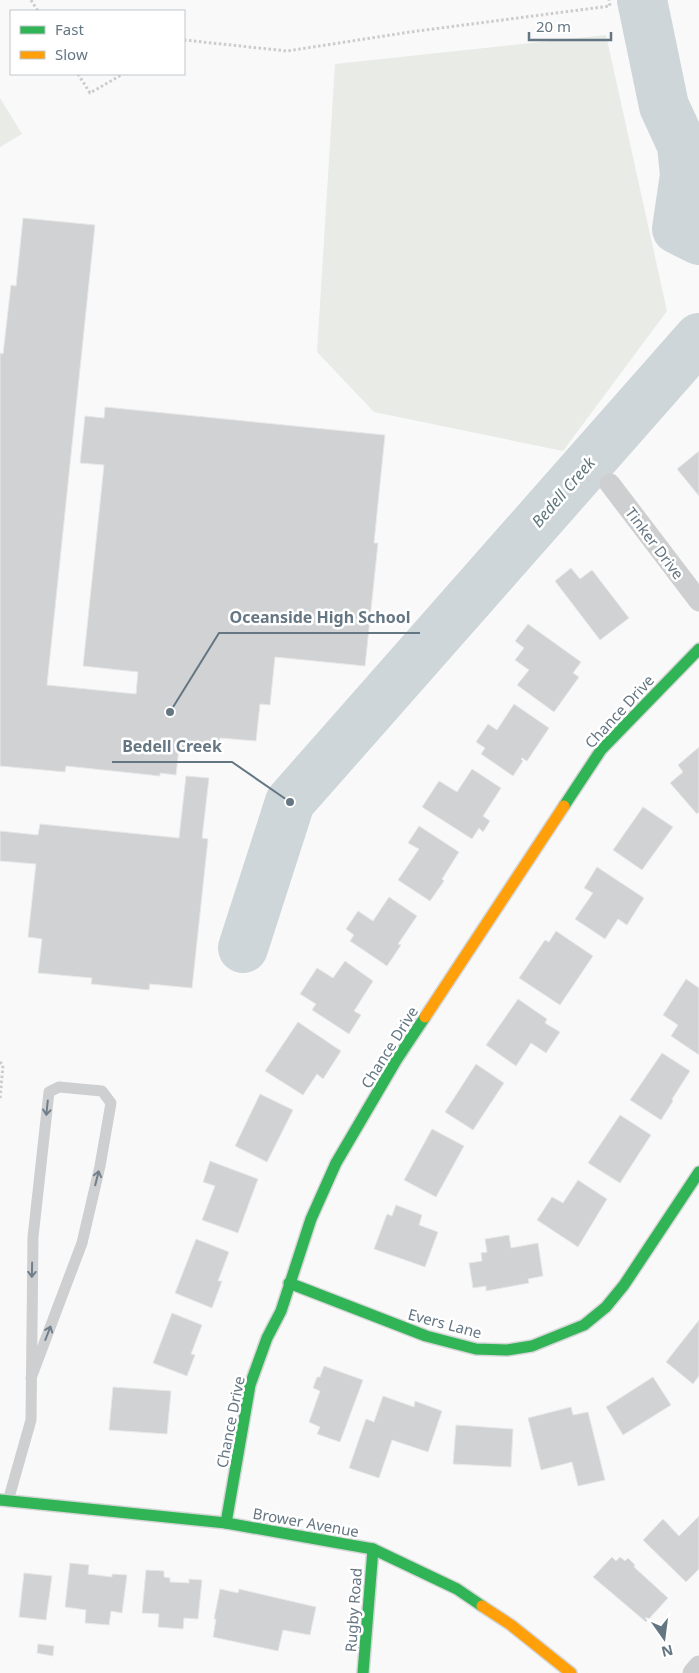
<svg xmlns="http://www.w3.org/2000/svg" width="699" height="1673" viewBox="0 0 699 1673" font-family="'Noto Sans',sans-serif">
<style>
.green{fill:#e8ebe6}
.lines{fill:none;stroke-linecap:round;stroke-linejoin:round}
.river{stroke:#ced6d9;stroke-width:50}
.building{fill:#d0d2d3;stroke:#e8e8e8}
.fast-casing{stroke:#d5d6d7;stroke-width:14}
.slow-casing{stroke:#d5d6d7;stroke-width:14}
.path{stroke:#cbcccd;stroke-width:3;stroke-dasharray:2.5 2.5;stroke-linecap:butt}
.lane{stroke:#cecfd0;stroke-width:11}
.street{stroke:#cecfd0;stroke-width:21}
.fast{stroke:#30b455;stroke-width:11}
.slow{stroke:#ff9f0a;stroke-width:11}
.oneway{stroke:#707f8b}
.labels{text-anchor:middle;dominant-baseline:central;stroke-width:5;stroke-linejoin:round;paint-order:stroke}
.street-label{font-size:15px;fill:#657683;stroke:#fff}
.water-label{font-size:16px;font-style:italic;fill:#60757c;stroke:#fff}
.leader{fill:none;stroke:#657683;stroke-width:2}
.callout-dot{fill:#657683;stroke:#fff;stroke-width:2}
.callout-label{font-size:16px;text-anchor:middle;font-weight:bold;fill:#657683;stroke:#fff;stroke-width:5;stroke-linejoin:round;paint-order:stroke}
</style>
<rect width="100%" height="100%" fill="#f9f9f9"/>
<!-- green -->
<g class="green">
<path d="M606,35L667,311L563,451L374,412L317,352L335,64Z"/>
<path d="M0,98L22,134L0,147Z"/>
</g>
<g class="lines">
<!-- river -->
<g class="river">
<path d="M642,0L664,106L682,145L685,175L677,229L699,240"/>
<path d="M243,948L290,802L699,338"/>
</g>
</g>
<!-- building -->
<g class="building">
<path d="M23,218L95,225L47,685L136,694L138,672L83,666L104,465L80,463L85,416L104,418L105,407L385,435L374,543H378L365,666L275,657L270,705L260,704L256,741L220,738L218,752L179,748L176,775L160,773V776L66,766L65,772L0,766V353L3,354L11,285L16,286Z"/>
<path d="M699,451V496L677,469Z"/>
<path d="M571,568L580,579L592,570L629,618L600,640L555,581Z"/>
<path d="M528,624L581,662L573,673L579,677L554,712L517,685L529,670L515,660L524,648L515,641Z"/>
<path d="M514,704L549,728L527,761L522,758L521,759L523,761L513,776L481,754L485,748L476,742L488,724L497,730Z"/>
<path d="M699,747V812L697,814L670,783L683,772L678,765Z"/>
<path d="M472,769L501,788L483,816L490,821L483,832L479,828L472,839L422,807L439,781L457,792Z"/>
<path d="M186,776L209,778L202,838L208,839L192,988L150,984L149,990L91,984L92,978L38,973L42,939L28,937L36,864L0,861V831L38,835L40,824L179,838Z"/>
<path d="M643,807L673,827L642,870L613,850Z"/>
<path d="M419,826L459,852L442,879L444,881L430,901L398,880L419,849L408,843Z"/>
<path d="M597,867L644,898L627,925L618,919L605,939L575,919L593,893L584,888Z"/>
<path d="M389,897L417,916L398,944L401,945L387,966L350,941L354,935L346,929L358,911L373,921Z"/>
<path d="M556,931L593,956L560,1005L519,978L545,940L549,942Z"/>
<path d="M345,961L373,981L354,1011L361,1015L349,1034L312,1010L316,1004L300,994L317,968L333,978Z"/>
<path d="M686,979L699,988V1055L671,1036L678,1025L663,1015Z"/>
<path d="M518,999L547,1019L545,1023L560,1032L546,1053L531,1043L516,1066L486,1045Z"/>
<path d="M298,1022L341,1051L323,1079L317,1074L303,1095L265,1071Z"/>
<path d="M662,1053L690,1071L672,1099L673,1101L661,1120L630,1100Z"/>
<path d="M476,1064L504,1083L473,1130L445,1112Z"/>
<path d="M260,1094L293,1110L267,1162L235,1146Z"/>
<path d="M620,1115L651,1135L620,1183L588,1163Z"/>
<path d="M432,1129L464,1146L436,1197L404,1180Z"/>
<path d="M210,1161L258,1179L238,1233L202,1220L215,1186L203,1182Z"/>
<path d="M578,1180L607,1199L578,1247L537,1220L552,1197L563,1203Z"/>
<path d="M396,1205L422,1215L419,1225L438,1232L425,1267L374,1249L387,1214L392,1216Z"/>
<path d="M509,1235L511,1248L538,1243L543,1276L528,1279L529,1283L486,1291V1286L473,1288L469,1263L482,1261L481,1253L487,1252L485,1239Z"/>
<path d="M196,1239L229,1252L218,1281H222L212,1308L175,1293Z"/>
<path d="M172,1313L202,1325L191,1354L195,1355L187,1376L153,1363Z"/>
<path d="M699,1320V1376L693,1384L666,1362Z"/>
<path d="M324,1366L363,1380L340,1442L317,1434L320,1427L309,1422L320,1391L313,1388L317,1377H320Z"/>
<path d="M653,1377L671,1405L623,1435L606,1407Z"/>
<path d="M113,1387L171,1391L167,1434L109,1430Z"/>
<path d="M383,1396L414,1407L415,1401L442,1411L428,1452L392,1440L379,1478L349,1468L366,1419L374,1422Z"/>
<path d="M571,1407L573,1415L588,1412L605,1480L578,1486L572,1462L541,1470L528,1418Z"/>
<path d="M456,1425L513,1429L511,1467L453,1464Z"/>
<path d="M699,1516V1569L686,1582L643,1540L663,1519L679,1536Z"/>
<path d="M612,1557L616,1561L620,1557L625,1561L628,1558L635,1565L634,1567L668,1598L646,1622L593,1577Z"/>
<path d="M70,1563L89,1565L88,1574L112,1577V1574L127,1575L122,1613L111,1611L109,1625L85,1623L86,1610L65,1607Z"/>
<path d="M146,1570L164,1571V1577L170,1578V1582L189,1583V1579L202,1580L198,1619L184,1618L183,1629L158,1627L159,1614L142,1613Z"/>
<path d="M24,1573L52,1576L46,1620L19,1617Z"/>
<path d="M220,1589L238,1593L239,1589L316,1607L310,1635L283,1630L278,1651L213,1637L216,1619H214Z"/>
<path d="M38,1644L54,1646L53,1656L37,1653Z"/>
</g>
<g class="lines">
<!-- fast casing -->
<g class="fast-casing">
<g id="fast">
<path d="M564,806L601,750L699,649"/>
<path d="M289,1283L426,1336L476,1349L507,1350L532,1346L584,1325L606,1307L624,1285L699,1172"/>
<path d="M0,1500L226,1523L373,1549L457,1589L482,1606"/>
<path d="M226,1523L250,1385L267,1338L281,1311L311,1219L336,1163L397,1059L425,1017"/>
<path d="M363,1673L373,1549"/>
</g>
</g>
<!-- slow casing -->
<g class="slow-casing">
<g id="slow">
<path d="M425,1017L564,806"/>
<path d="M482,1606L511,1625L571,1673"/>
</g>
</g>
<!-- path -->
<g class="path">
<path d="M31,0L38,11"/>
<path d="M184,40L287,51L410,32L610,6L609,0"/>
<path d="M78,74L90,93L123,74"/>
<path d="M0,1062L3,1065L0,1099"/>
</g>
<!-- lane -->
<path class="lane" d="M8,1501L31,1420L33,1237L49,1092L59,1087L102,1091L111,1103L100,1166L82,1243L31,1378"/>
<!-- street -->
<g class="street">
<path d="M610,484L699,601"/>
<path d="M693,1673L699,1666"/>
</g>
<!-- fast -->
<use href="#fast" class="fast"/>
<!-- slow -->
<use href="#slow" class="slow"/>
</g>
<!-- one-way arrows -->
<defs><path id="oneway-shaft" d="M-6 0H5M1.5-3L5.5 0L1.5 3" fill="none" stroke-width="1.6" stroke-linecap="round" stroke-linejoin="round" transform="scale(1.25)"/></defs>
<g class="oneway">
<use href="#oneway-shaft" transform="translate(47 1108) rotate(96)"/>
<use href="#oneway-shaft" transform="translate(97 1178) rotate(-76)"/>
<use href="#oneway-shaft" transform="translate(32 1270) rotate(91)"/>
<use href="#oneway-shaft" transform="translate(48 1333) rotate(-69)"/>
</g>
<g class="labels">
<!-- street labels -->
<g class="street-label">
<text transform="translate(655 543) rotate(53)">Tinker Drive</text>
<text transform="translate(619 711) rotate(-47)">Chance Drive</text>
<text transform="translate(389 1047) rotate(-58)">Chance Drive</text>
<text transform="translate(445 1323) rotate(15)">Evers Lane</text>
<text transform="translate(230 1422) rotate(-79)">Chance Drive</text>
<text transform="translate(306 1522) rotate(10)">Brower Avenue</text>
<text transform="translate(353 1610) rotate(-86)">Rugby Road</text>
</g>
<!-- water labels -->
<g class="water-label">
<text transform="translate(563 492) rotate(-49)">Bedell Creek</text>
</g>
</g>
<!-- callouts -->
<path class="leader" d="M170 712L219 633H420M290 802L232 762H112"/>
<g class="callout-dot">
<circle cx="170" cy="712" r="5"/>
<circle cx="290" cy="802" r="5"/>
</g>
<g class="callout-label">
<text x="320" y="623">Oceanside High School</text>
<text x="172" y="752">Bedell Creek</text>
</g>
<!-- legend -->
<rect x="10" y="10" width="175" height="65" fill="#ffffff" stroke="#c1c8cd"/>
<rect x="20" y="26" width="25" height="8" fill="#30b455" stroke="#c1c8cd"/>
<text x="55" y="35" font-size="15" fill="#657683">Fast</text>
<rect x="20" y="51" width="25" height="8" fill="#ff9f0a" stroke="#c1c8cd"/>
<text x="55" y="60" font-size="15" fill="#657683">Slow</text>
<!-- north arrow -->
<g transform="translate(664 1638) rotate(166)" stroke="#ffffff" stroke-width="4" paint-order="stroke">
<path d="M0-4L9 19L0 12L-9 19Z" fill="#657683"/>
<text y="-8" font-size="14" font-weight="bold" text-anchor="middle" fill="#657683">N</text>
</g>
<!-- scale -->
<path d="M529 32v8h82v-8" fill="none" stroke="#657683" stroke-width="2.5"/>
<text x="536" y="32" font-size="15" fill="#657683" stroke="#ffffff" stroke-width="4" paint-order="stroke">20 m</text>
</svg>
